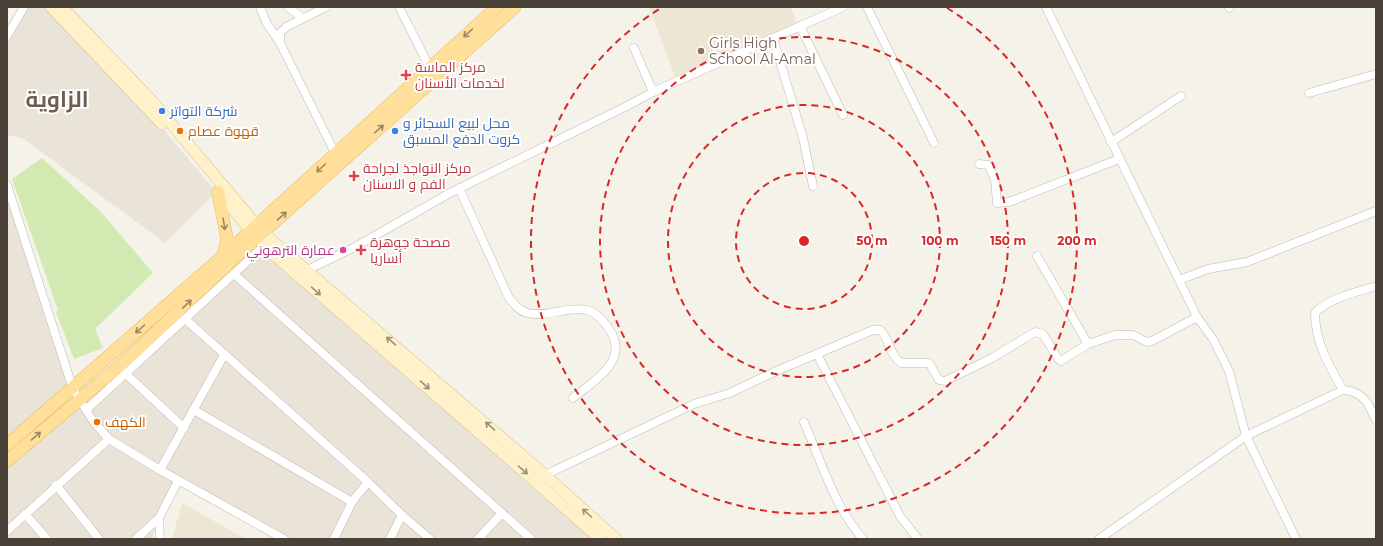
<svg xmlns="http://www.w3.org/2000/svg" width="1383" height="546" viewBox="0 0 1383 546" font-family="Montserrat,Cairo,sans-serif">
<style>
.residential{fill:#e9e3d8}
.education{fill:#eee6d4}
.green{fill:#d2eab2}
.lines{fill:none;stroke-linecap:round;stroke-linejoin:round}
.minor-casing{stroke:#c1b9ac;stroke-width:9}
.secondary-casing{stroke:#d6c499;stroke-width:12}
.primary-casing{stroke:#e7bd67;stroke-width:13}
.minor{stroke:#fff;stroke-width:8}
.secondary{stroke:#fff1ca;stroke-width:11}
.primary{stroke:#ffdf99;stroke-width:12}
.oneway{stroke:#9b8964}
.oneway2{stroke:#9b917a}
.ring{fill:none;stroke:#d62828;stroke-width:2;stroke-dasharray:7 5}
.education-dot{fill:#8d6e63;stroke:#fff;stroke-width:1.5}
.health-dot{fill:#e0444e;stroke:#fff;stroke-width:1.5}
.shop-dot{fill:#3f7fe0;stroke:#fff;stroke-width:1.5}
.food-dot{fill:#e8710a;stroke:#fff;stroke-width:1.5}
.hotel-dot{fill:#d1479c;stroke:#fff;stroke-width:1.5}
.labels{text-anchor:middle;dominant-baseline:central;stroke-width:4;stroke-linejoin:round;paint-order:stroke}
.education-label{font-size:14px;fill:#785e54;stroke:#fff;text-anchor:start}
.health-label{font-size:14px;fill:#be3a42;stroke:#fff;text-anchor:start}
.shop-label{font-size:14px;fill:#366cbe;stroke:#fff;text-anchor:start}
.food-label{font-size:14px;fill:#c56008;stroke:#fff;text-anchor:start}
.hotel-label{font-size:14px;fill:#b23c85;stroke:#fff;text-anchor:end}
.town-label{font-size:22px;font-weight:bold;fill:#6d604f;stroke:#fff}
.centre{fill:#d62828;stroke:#fff;stroke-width:2}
.ring-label{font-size:12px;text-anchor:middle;font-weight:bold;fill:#d62828;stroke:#fff;stroke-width:4;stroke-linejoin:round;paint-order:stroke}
</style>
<rect width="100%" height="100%" fill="#f5f2ea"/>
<!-- residential -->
<g class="residential">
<path d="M26,7H49L138,99L216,192L165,243L24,139L7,135V40Z"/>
<path d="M7,192L73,389L7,447Z"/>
<path d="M264,247L594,539H283L110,438L87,409Z"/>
<path d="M80,402L93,424L176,482L157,522L152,539H7V464Z"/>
</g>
<!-- education -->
<g class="education">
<path d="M649,7H791L797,25L675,77Z"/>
<path d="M182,503L246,539H172Z"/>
</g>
<!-- green -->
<path class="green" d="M42,158L100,211L153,273L95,329L103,348L74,359L56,312L58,310L12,179Z"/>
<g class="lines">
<!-- minor casing -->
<g class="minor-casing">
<g id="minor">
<path d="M260,7L266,22L280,43"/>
<path d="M288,7L302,18"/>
<path d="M326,7L286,27L280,33V43L336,155"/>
<path d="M399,7L430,68"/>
<path d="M867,7L934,143"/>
<path d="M1046,7L1197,317L1213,339L1229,371L1246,436L1296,539"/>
<path d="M1229,7V8"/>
<path d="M800,26L843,115"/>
<path d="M7,36L24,7"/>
<path d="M773,38L803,138L813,186"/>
<path d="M634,48L653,92"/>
<path d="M1309,93L1376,74"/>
<path d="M1111,142L1181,96"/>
<path d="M979,164L988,165L995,179L997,203L1009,202L1119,159"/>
<path d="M7,185L73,389L93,421L109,439L160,470L284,539"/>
<path d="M459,188L509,298C514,304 520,312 528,313C547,318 567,306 586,310C598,313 602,320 609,329C631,360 594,381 573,398"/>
<path d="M1037,256L1088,344"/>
<path d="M303,272L355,247L450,193L625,107L653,92L843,7"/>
<path d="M234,274L531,539"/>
<path d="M1179,280L1208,269L1247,262L1376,211"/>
<path d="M185,319L368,482L402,515L430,539"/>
<path d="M817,354L900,516L918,539"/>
<path d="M125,373L184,428"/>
<path d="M1343,390C1329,366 1315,342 1315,313C1329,298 1357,292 1376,286"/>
<path d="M87,409L264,246"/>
<path d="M194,410L352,502"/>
<path d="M804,422C821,461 834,506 863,539"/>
<path d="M160,470L224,355"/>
<path d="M542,478L545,475L694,404L730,393L774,372L873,330H880C890,339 888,353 901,363H929L939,380L945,381L992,358L1035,332L1043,334L1058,359L1061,361L1088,344L1115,335H1133L1147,342L1152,341L1197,317"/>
<path d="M56,485L99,539"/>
<path d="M25,514L47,539"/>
<path d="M7,531L109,439"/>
<path d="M136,539L159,518"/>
<path d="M160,539L159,518L178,481"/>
<path d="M334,539L352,502L368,482"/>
<path d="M390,539L402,515"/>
<path d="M478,539L502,513"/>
<path d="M1099,539L1246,436L1343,390C1363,391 1369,404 1376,420"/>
</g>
</g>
<!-- secondary casing -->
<g class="secondary-casing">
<g id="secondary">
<path d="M51,7L162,124"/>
<path d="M62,7L152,101L263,233L545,475L616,539"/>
<path d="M219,193L264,246L537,483L600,539"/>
</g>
</g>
<!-- primary casing -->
<g class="primary-casing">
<g id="primary">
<path d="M218,192L227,239L223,256"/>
<path d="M7,445L223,256L497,7"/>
<path d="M7,461L123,363L242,251L515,7"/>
</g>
</g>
<!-- minor -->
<use href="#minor" class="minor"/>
<!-- secondary -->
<use href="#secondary" class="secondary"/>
<!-- primary -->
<use href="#primary" class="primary"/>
</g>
<!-- one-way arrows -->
<defs><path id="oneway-shaft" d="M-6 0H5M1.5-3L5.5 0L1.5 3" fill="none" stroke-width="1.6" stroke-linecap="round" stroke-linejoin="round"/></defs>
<g class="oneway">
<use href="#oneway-shaft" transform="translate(468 33) rotate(138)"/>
<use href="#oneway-shaft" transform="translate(379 129) rotate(-42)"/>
<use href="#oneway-shaft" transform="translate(321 168) rotate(138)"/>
<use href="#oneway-shaft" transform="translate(282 216) rotate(-41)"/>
<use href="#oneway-shaft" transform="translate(224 224) rotate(81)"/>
<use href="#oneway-shaft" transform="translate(187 304) rotate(-44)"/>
<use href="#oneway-shaft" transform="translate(140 329) rotate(138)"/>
<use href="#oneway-shaft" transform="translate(36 436) rotate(-41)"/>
</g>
<g class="oneway2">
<use href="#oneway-shaft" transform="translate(316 291) rotate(41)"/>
<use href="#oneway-shaft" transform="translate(391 341) rotate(-139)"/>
<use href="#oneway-shaft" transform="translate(425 385) rotate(41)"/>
<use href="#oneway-shaft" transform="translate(490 426) rotate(-139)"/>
<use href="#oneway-shaft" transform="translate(523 470) rotate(41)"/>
<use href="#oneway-shaft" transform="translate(587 513) rotate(-138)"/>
</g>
<!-- distance rings -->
<g class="ring">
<circle cx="804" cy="241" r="68"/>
<circle cx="804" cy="241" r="136"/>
<circle cx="804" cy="241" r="204"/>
<path d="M947 8A273 273 0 1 1 661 8"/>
</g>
<!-- markers -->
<circle class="education-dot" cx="701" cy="51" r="4"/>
<g class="health-dot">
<path d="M404 69h4v4h4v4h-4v4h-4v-4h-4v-4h4z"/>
<path d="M352 170h4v4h4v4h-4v4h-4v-4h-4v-4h4z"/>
<path d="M359 244h4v4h4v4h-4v4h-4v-4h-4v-4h4z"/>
</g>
<g class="shop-dot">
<circle cx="162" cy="111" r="4"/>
<circle cx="395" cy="131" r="4"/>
</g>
<g class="food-dot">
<circle cx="180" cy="131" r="4"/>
<circle cx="97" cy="422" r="4"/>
</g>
<circle class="hotel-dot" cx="343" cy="250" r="4"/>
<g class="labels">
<!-- education labels -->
<g class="education-label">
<text x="709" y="43">Girls High<tspan x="709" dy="16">School Al-Amal</tspan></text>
</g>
<!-- health labels -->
<g class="health-label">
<text x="415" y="67">مركز الماسة<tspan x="415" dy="16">لخدمات الأسنان</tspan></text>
<text x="363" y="168">مركز النواجذ لجراحة<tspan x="363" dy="16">الفم و الاسنان</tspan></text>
<text x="370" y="242">مصحة جوهرة<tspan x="370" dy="16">أساريا</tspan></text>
</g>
<!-- shop labels -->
<g class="shop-label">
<text x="170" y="111">شركة التواتر</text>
<text x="403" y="123">محل لبيع السجائر و<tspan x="403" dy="16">كروت الدفع المسبق</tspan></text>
</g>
<!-- food labels -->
<g class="food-label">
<text x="188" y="131">قهوة عصام</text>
<text x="105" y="422">الكهف</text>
</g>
<!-- hotel labels -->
<g class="hotel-label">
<text x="335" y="250">عمارة الترهوني</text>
</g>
<!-- town labels -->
<g class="town-label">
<text x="57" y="99">الزاوية</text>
</g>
</g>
<circle cx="804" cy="241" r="6" class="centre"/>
<g class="ring-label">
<text x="872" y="245">50 m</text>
<text x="940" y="245">100 m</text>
<text x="1008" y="245">150 m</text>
<text x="1077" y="245">200 m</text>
</g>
<!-- border -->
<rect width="1383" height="546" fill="none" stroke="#4a4238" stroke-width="16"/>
</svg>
